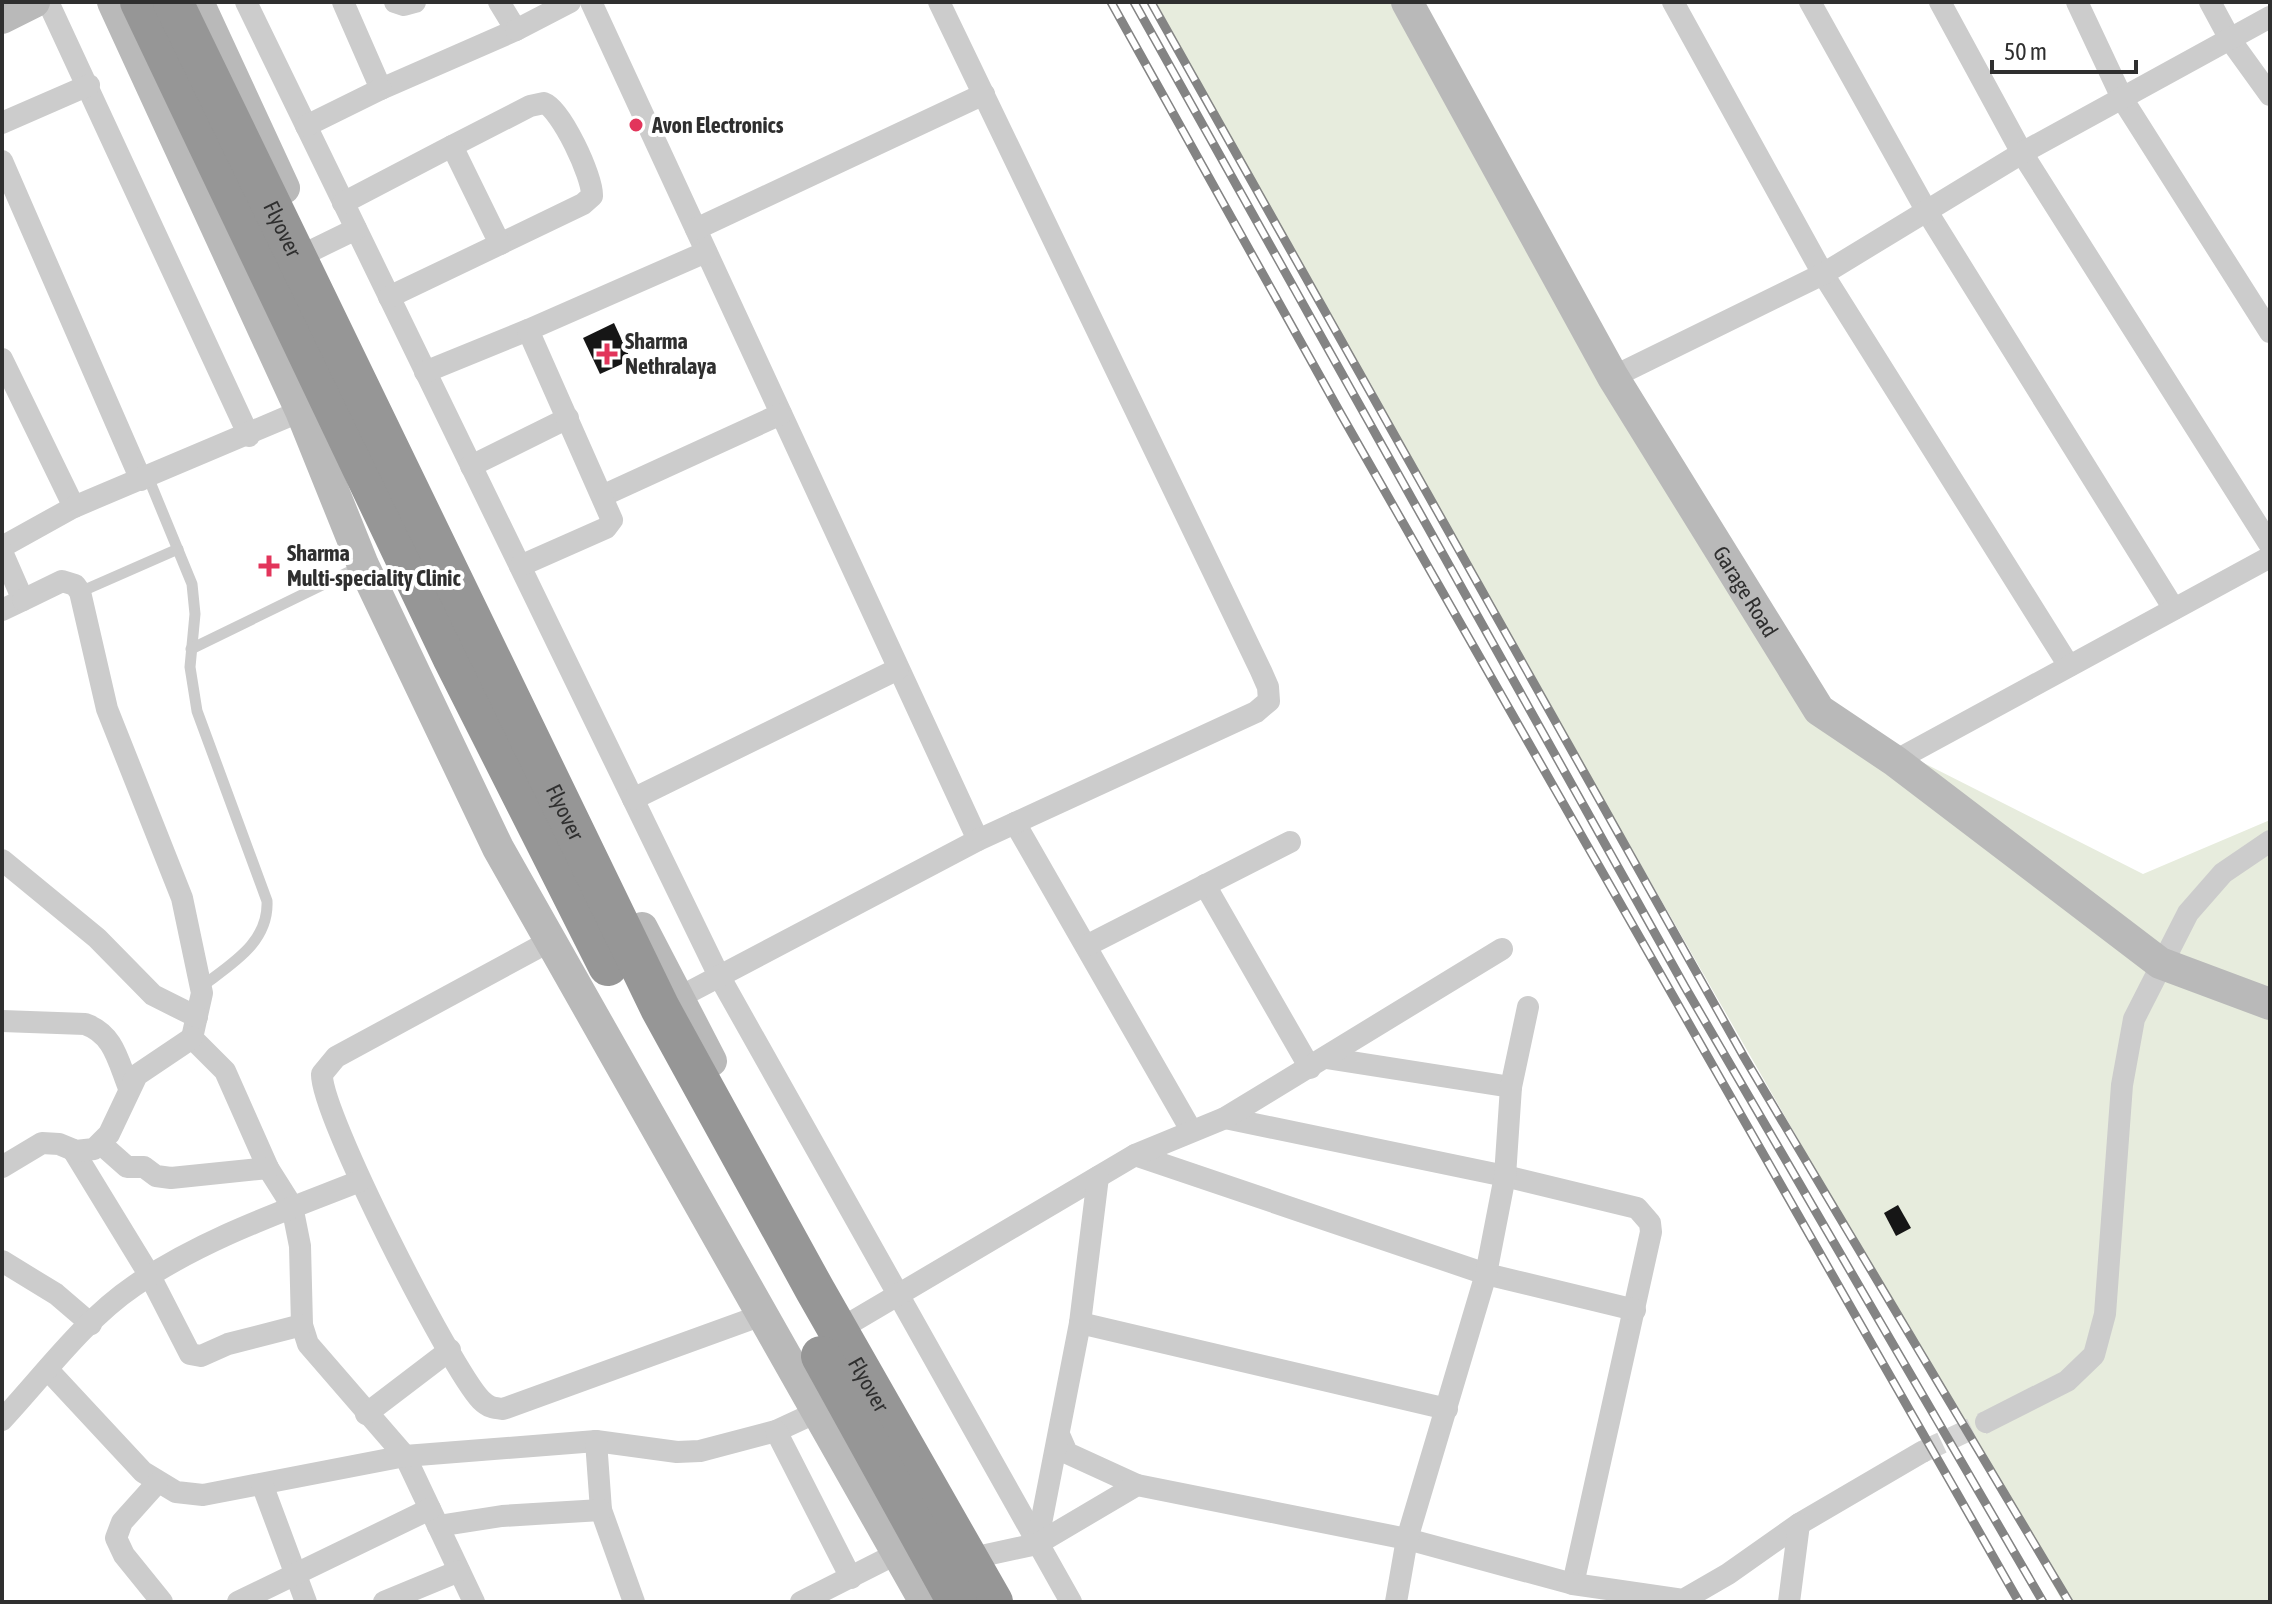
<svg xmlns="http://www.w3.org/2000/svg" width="2272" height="1604" viewBox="0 0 2272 1604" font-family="'Asap Condensed',sans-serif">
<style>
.green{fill:#e7ecdd}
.building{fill:#161616}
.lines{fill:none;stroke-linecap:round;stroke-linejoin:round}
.street-tunnel{stroke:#d5d5d5;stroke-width:22;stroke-dasharray:22 11;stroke-linecap:butt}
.lane{stroke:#ccc;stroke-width:11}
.street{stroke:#ccc;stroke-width:22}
.secondary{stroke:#b9b9b9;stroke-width:32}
.highway{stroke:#969696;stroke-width:40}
.rail-casing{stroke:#848484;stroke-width:9}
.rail{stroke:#fff;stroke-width:6;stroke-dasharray:18;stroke-linecap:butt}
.poi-dot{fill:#e2355b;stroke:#fff;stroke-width:3}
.labels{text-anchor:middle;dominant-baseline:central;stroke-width:8;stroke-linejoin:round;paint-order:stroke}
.poi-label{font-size:22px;font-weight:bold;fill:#2f2f2f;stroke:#fff;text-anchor:start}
.street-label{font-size:22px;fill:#2f2f2f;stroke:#fff}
</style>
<rect width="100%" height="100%" fill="#fff"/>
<!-- green -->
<path class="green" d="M1156,2H1407L1819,710L2143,874L2270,820V1602H2063L1373,397Z"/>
<!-- building -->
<g class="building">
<path d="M614,323L631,360L600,374L583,338Z"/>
<path d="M1898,1205L1911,1228L1896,1236L1884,1213Z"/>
</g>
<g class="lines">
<!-- street-tunnel -->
<path class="street-tunnel" d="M1922,1452L1986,1422"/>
<!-- lane -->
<g class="lane">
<path d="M148,477L192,584L195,614L190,667L197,711L267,901C269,943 231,964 201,987"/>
<path d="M80,592L178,549"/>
<path d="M191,649L359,567"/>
</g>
<!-- street -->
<g class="street">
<path d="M48,2L249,436"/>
<path d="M246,2L718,974L1071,1602"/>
<path d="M343,2L381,89L516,30L499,2"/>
<path d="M395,2L404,5L415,2"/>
<path d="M591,2L978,840"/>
<path d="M1673,2L1823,274L2069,666"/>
<path d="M1810,2L1926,210L2174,609"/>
<path d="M1940,2L2022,153L2270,545"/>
<path d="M2077,2L2123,100L2270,332"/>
<path d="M2210,2L2231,41L2270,95"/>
<path d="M516,30L570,2"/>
<path d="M2,123L89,85"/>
<path d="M306,126L381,89"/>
<path d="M452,146L530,106L544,103C561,109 593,177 592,196L583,204L500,244"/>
<path d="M2,161L141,480"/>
<path d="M343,203L452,146L500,244L389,297"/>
<path d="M696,229L984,94"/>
<path d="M313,250L356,229"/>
<path d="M2,359L74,507"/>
<path d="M425,372L528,330"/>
<path d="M1613,377L1823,274L2022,153L2270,17"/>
<path d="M471,466L568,418"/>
<path d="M602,496L781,414"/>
<path d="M2,547L74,507L301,411"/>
<path d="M2,552L23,600L2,610"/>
<path d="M520,566L606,528L612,520L528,330L706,252"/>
<path d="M23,600L62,581L75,585L80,592L107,709L182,898L202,993L192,1038L225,1071L268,1168L292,1206L300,1246L302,1325L308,1344L405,1456L474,1602"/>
<path d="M1895,761L2270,557"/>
<path d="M633,799L898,669"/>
<path d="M1015,823L1191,1130"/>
<path d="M2,860L97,938L153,995L197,1017"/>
<path d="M1205,885L1310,1068"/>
<path d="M550,941L336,1057L322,1074C320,1113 451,1369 481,1400C488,1407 493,1408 503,1409L765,1314"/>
<path d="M1086,946L1290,842"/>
<path d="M678,998L978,840L1256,712L1269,701L1268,687L1261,671L939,2"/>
<path d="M2,1021L85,1024C114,1034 118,1061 129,1088"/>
<path d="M1326,1058L1511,1087"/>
<path d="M1225,1118L1505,1176L1637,1208L1650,1223L1651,1232L1573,1584"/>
<path d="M101,1144L127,1167H144L156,1176L171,1178L268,1168"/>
<path d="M73,1150L150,1276L190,1354L201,1356L228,1344L302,1325"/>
<path d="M1135,1155L1486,1274L1635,1310"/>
<path d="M2,1167L42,1143L59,1144L76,1151L94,1149L109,1134L137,1075L192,1038"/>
<path d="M2,1261L56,1294L91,1324"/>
<path d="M852,1322L1135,1155L1225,1118L1502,949"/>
<path d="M1080,1323L1447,1409"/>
<path d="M48,1370L143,1472L176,1492L203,1495L405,1456L596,1441L677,1452L700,1451L776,1431L817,1412"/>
<path d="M366,1414L450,1350"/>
<path d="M2,1420C43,1376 84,1320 134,1286C202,1239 284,1211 360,1181"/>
<path d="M1986,1422L2067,1381L2094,1355L2105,1314L2122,1085L2134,1019L2188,913L2223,873L2270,841"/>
<path d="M776,1431L851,1578"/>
<path d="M1060,1437L1067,1453L1137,1485"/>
<path d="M596,1441L601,1510L634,1602"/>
<path d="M157,1483L122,1522L116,1538L124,1555L162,1602"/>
<path d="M262,1484L306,1602"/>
<path d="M438,1526L502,1516L601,1510"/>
<path d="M1037,1544L1080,1323L1098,1177"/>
<path d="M986,1555L1037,1544L1137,1485L1407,1539L1573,1584L1683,1600L1728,1574L1799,1524L1922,1452"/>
<path d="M238,1602L430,1509"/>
<path d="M384,1602L459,1571"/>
<path d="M801,1602L898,1553"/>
<path d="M1396,1602L1407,1539L1486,1274L1505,1176L1511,1087L1528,1007"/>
<path d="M1789,1602L1799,1524"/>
</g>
<!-- secondary -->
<g class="secondary">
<path d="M113,2L301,411L363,565L498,848L925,1602"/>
<path d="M198,2L284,188"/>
<path id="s1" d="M1407,2L1613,377L1819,710L1895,761L2160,963L2270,1004"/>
<path d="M2,18L34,2"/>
<path d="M642,928L711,1061"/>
</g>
<!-- highway -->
<g class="highway">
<path d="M140,2L452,657L608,966"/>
<path id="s2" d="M173,2L660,1008L815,1290L993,1602"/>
<path d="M821,1356L957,1602"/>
</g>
<!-- rail casing -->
<g class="rail-casing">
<g id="rail">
<path d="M1111,2L1342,416L2019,1602"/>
<path d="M1134,2L1685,987L2043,1602"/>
<path d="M1151,2L1744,1057L2069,1602"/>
</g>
</g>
<!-- rail -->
<use href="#rail" class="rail"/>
</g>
<!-- markers -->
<g class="poi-dot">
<circle cx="636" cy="125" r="8"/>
<path d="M603 342h8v8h8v8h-8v8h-8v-8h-8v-8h8z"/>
<path d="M265 554h8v8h8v8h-8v8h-8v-8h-8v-8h8z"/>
</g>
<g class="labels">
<!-- poi labels -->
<g class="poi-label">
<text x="652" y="125">Avon Electronics</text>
<text x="625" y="341">Sharma<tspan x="625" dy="25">Nethralaya</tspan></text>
<text x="287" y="553">Sharma<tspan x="287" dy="25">Multi-speciality Clinic</tspan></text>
</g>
<!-- street labels -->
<g class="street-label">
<text stroke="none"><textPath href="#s2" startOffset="252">Flyover</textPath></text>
<text stroke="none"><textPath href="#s1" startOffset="680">Garage Road</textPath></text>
<text stroke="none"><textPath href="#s2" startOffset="900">Flyover</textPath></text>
<text stroke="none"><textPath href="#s2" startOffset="1548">Flyover</textPath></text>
</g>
</g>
<!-- border -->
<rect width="2272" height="1604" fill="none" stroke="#2f2f2f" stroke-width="8"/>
<!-- scale -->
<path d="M1992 60v12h144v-12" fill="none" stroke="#2f2f2f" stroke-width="4"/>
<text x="2004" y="60" font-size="24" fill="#2f2f2f" stroke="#ffffff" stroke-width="6" paint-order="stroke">50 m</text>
</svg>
